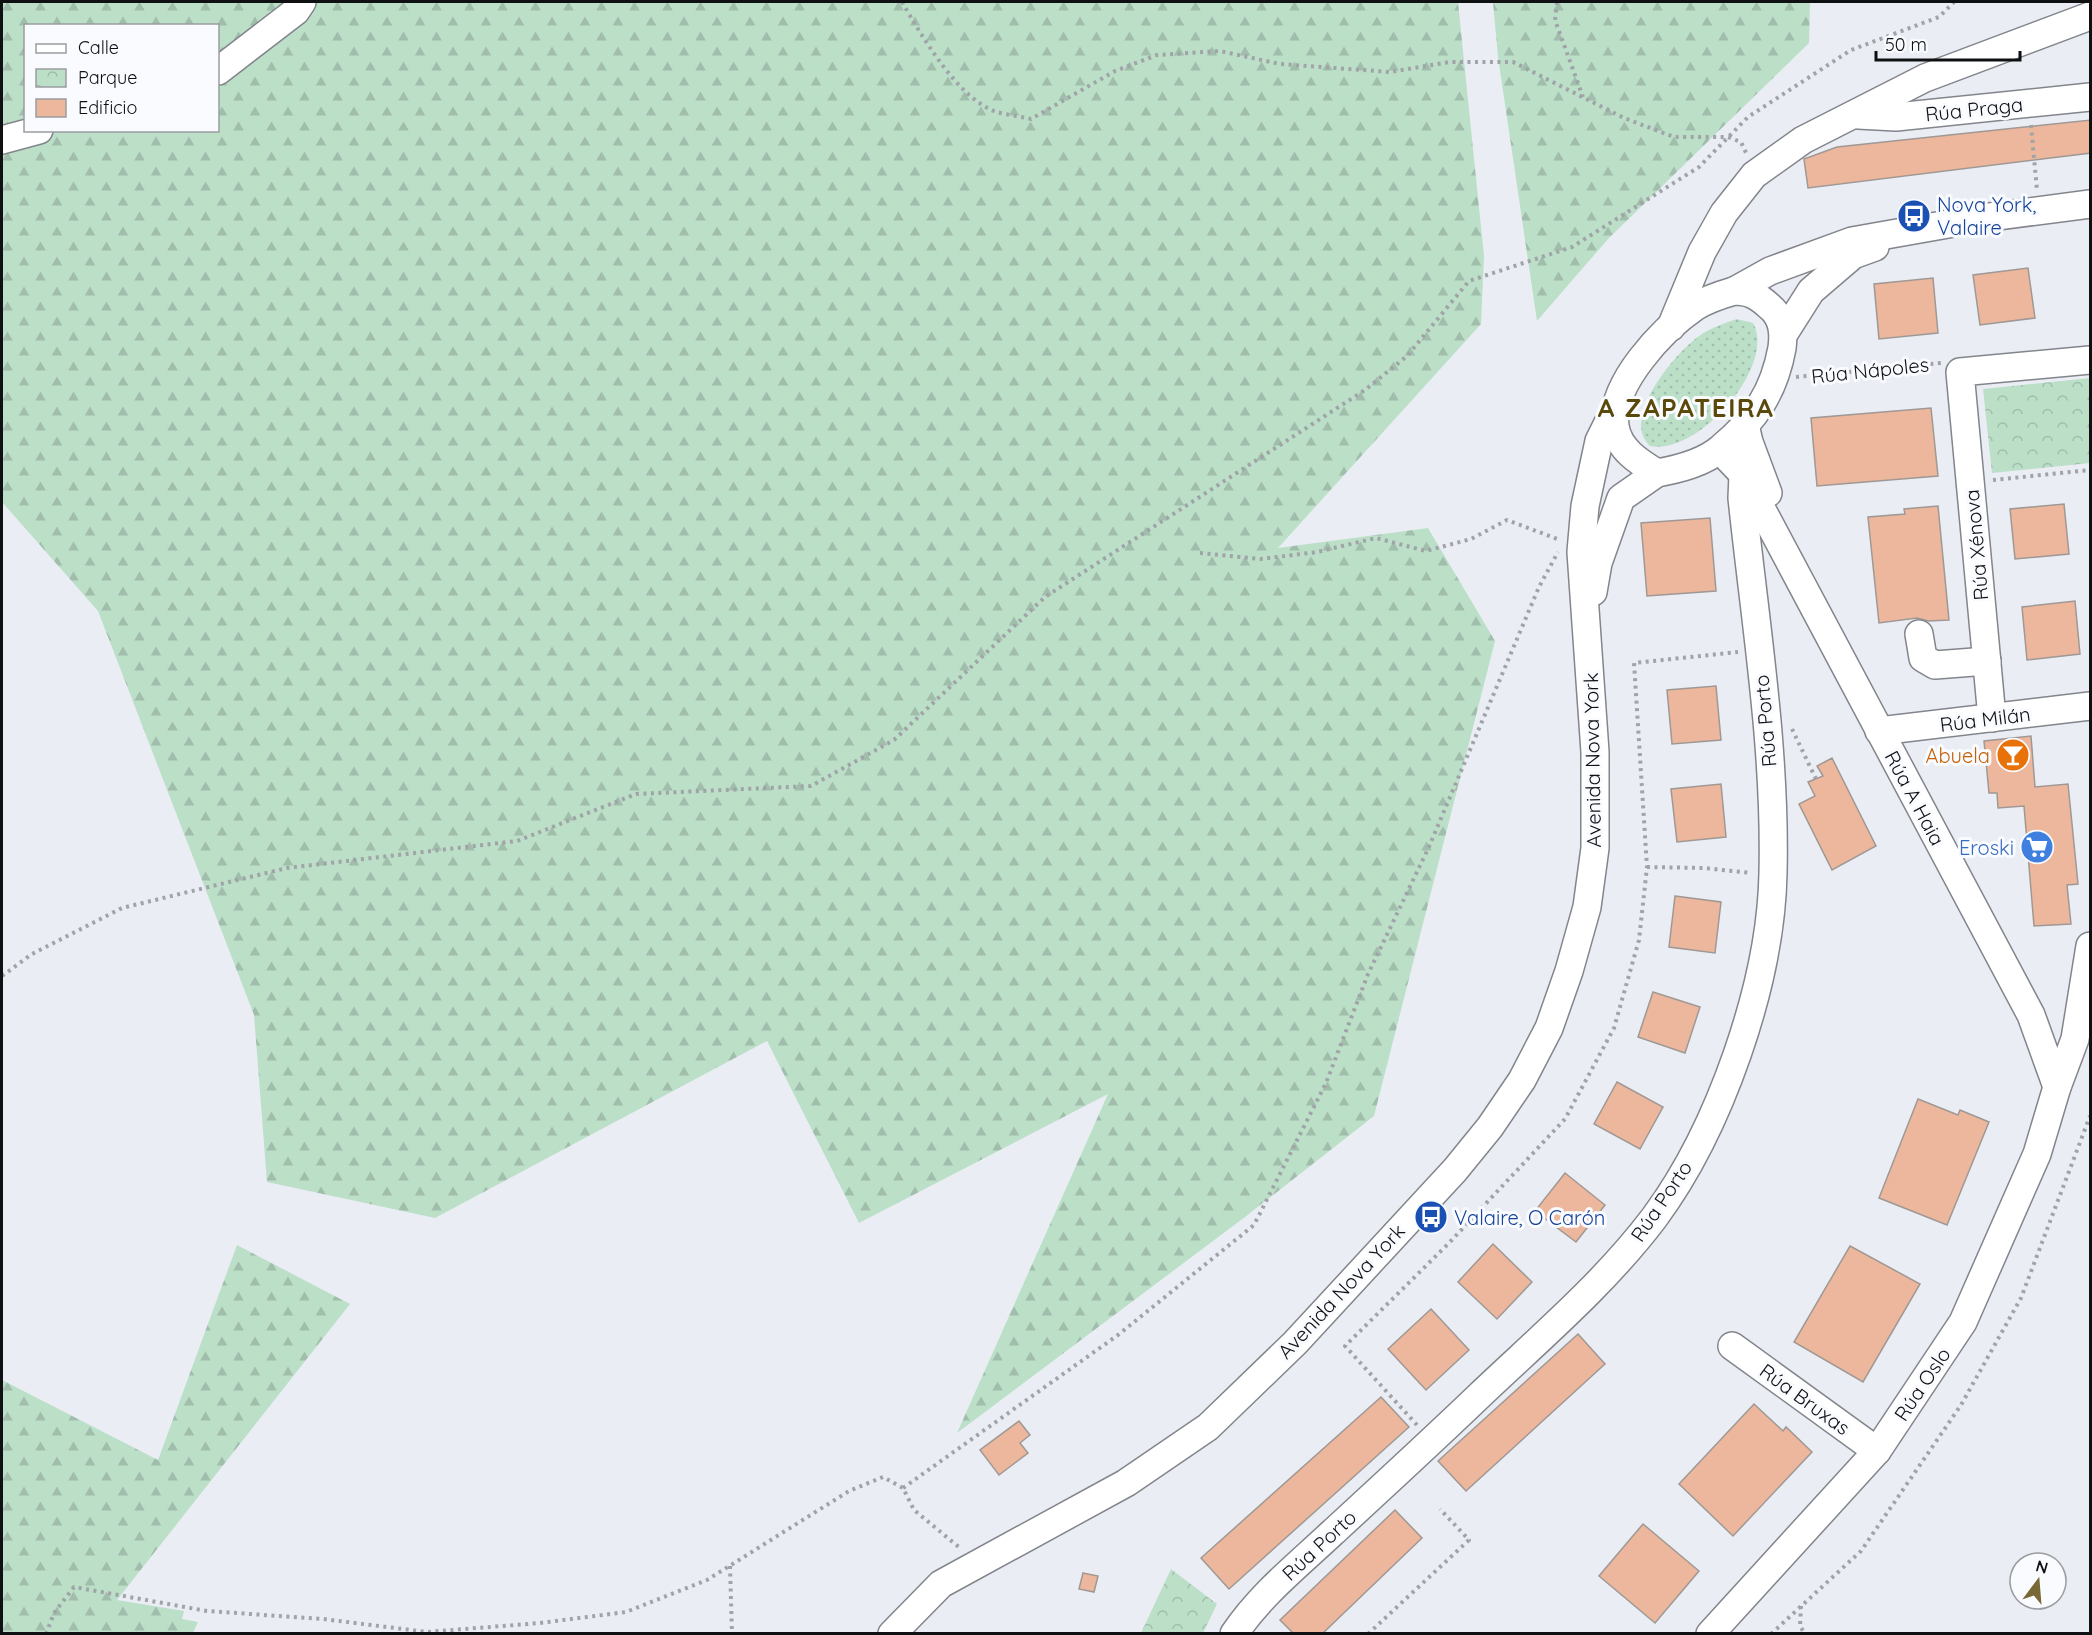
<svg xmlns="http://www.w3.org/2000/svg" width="2092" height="1635" viewBox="0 0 2092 1635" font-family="Quicksand,sans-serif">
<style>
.forest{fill:url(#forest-firs);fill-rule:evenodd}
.park{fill:url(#park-crowns)}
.garden{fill:url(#garden-dots)}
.building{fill:#ecb79c;stroke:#9f9895;stroke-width:1.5}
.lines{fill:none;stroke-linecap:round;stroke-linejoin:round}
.minor-casing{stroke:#82858b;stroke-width:30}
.path{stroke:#a0a3a7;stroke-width:4;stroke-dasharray:3 4.5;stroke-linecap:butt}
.minor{stroke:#fff;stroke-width:27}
.labels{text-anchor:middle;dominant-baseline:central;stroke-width:6;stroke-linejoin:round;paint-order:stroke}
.street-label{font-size:20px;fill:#0f1012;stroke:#f9fbff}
.transit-label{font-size:20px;fill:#164399;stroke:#f9fbff;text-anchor:start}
.food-label{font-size:20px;fill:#c56008;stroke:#f9fbff;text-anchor:end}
.shop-label{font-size:20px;fill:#366cbe;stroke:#f9fbff;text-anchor:end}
.district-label{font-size:26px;font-weight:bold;letter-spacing:1.5px;fill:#5b4909;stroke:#f9fbff}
</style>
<defs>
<pattern id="forest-firs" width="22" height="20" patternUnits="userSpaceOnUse" patternTransform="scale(1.5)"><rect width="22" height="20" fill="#bcdfc8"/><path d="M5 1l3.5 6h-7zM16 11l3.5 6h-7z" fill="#a0beab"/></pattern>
<pattern id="park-crowns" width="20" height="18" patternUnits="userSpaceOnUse" patternTransform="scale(1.5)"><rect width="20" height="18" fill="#bcdfc8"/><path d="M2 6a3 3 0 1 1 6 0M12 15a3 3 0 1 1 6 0" fill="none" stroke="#a0beab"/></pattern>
<pattern id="garden-dots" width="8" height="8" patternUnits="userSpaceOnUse" patternTransform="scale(1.5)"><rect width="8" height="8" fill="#bcdfc8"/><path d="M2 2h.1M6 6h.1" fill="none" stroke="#a0beab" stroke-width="1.8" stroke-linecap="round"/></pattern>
</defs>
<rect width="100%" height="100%" fill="#eaeef4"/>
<!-- forest -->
<g class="forest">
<path d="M2,2H1458L1484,256L1481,324L1278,548L1428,528L1495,641L1374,1116L1245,1217L957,1433L1108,1094L859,1223L767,1041L435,1218L267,1182L254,1015L98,611L2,502ZM26,26H218V130H26Z"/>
<path d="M1493,2H1810L1809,43L1608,239L1537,321L1498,57Z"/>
<path d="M237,1245L350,1304L117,1600L184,1611L182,1619L198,1622L193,1633H2V1380L158,1460Z"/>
</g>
<!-- park -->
<g class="park">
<path d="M2090,378V463L1992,473L1983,389Z"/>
<path d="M1171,1569L1217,1604L1203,1633H1141Z"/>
</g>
<!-- garden -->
<path class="garden" d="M1737,319L1753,323C1777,365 1698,456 1650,446C1619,418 1677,350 1702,334C1713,327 1725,323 1737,319Z"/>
<!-- building -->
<g class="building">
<path d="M2091,120V153L1808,188L1804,159L1837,147Z"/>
<path d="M2028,268L2035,318L1980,325L1973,275Z"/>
<path d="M1933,278L1938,333L1879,339L1874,284Z"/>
<path d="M1931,408L1938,476L1817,486L1811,418Z"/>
<path d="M2064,504L2069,554L2015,559L2010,509Z"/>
<path d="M1938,506L1949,620L1928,621L1917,618L1879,623L1868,517L1905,514L1904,509Z"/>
<path d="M1710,518L1716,591L1647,596L1641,523Z"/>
<path d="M2075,601L2080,654L2027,660L2022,607Z"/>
<path d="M1716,686L1721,740L1672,744L1667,690Z"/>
<path d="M2031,736L2035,787L2068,784L2078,884L2067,885L2071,924L2034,926L2024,806L1998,808L1997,793H1989L1984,741Z"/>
<path d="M1832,758L1876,846L1832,870L1799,804L1815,796L1808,782L1823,776L1817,766Z"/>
<path d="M1721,784L1726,837L1677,842L1671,789Z"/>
<path d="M1675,896L1721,902L1715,953L1669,947Z"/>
<path d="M1653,992L1700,1007L1685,1053L1638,1037Z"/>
<path d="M1617,1082L1663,1107L1640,1149L1594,1124Z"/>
<path d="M1918,1099L1958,1115L1960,1110L1989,1122L1947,1225L1879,1198Z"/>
<path d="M1565,1173L1605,1205L1576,1242L1535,1211Z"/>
<path d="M1493,1244L1532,1282L1497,1319L1458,1282Z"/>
<path d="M1850,1246L1920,1284L1863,1382L1794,1342Z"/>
<path d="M1431,1309L1469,1350L1426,1390L1388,1349Z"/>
<path d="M1578,1334L1605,1364L1466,1491L1438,1461Z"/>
<path d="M1381,1397L1409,1427L1229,1589L1201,1558Z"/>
<path d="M1754,1404L1783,1431L1786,1427L1812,1452L1733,1536L1679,1484Z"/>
<path d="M1019,1421L1030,1435L1020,1443L1028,1453L999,1475L980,1450Z"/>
<path d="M1395,1510L1422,1538L1322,1634H1294L1280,1620Z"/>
<path d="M1643,1524L1699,1571L1655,1623L1599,1576Z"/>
<path d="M1083,1573L1098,1576L1094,1592L1079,1589Z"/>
</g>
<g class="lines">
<!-- minor casing -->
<g class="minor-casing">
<g id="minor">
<path d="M218,71L296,11L302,2"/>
<path d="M1858,115L1896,117L2090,97"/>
<path d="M2,140L39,130"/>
<path d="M1734,291C1750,291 1758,296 1770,307C1783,318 1784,333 1782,348C1774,392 1755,420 1721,448C1704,463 1679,469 1657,473C1639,462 1618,449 1615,426C1610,384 1663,329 1695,307C1707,299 1720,295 1734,291Z"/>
<path d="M1734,291L1770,271L1852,241L1982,218L2090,204"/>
<path d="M1671,327L1702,252L1724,213L1754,175L1803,140L1925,78L2090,16"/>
<path d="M1785,332L1811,291L1853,255L1875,247"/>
<path d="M1745,425L1749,442L1768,493"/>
<path d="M1720,450L1743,474L2031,1015L2057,1087"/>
<path d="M1593,592L1598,563L1621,498L1657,473"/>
<path d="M1919,634L1923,658L1935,665L1987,661"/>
<path d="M1992,718L1960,372L2090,360"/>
<path d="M1879,731L2090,706"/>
<path d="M1732,1346L1877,1451"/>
<path d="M892,1634L941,1584L1126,1483L1208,1427L1295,1343L1455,1170L1490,1127L1522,1080L1549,1028L1569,971L1587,907L1595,848V752L1581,552L1585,506L1599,441L1617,405"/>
<path d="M1234,1634C1261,1594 1298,1565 1332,1533C1382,1487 1431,1442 1480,1395C1540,1338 1604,1284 1654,1218C1720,1129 1771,983 1773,873C1776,747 1755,622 1742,498L1743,474"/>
<path d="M1710,1634L1877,1451L1963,1322L2037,1154L2057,1087L2075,1039L2090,946"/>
</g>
</g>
<!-- path -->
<g class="path">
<path d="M902,2C922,36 956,96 994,111C1005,115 1019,116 1031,119L1115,71L1157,55L1220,51L1280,64L1390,72L1449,62H1513L1624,118L1674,137H1728L1741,142L1747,155"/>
<path d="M1557,2L1555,20L1583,97"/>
<path d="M2031,125L2037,190"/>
<path d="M1796,377L1941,363"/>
<path d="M1993,480L2090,470"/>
<path d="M1200,553L1261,559L1317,552L1376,538L1426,551L1471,539L1507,520L1560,540"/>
<path d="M1792,729L1816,779"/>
<path d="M1647,867L1704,868L1751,873"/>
<path d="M2,976L32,954L122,908L287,868L517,841L636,794L811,786L894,740L1045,597L1365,390L1407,356L1469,281L1572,247L1699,167L1748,117L1851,50L1939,17L1954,2"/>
<path d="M1417,1425L1345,1346L1449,1243L1565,1119L1614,1028L1639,940L1647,867L1634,663L1738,652"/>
<path d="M903,1488L1118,1335L1254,1225L1326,1083L1368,974L1428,849L1539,587L1558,552"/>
<path d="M730,1566L732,1634"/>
<path d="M1801,1606L1800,1626L1805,1634"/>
<path d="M46,1634L54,1613L74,1587L207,1611L323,1619L427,1632L540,1623L626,1612L707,1580L849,1491L883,1477L903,1488L914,1510L960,1548"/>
<path d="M1368,1634L1469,1540L1440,1509"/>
<path d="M1771,1634L1861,1551L1961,1405L2021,1298L2090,1116"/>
</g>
<!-- minor -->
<use href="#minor" class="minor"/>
</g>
<!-- icons -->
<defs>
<g id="bus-disc" transform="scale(1.725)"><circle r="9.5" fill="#1a4fb4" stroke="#f9fbff"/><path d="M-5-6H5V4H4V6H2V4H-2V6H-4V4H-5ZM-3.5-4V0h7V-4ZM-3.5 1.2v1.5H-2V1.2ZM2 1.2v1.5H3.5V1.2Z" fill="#fff"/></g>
<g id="bar-disc" transform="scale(1.725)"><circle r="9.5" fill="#e8710a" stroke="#f9fbff"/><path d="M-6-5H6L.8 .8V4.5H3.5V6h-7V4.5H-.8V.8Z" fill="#fff"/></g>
<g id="supermarket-disc" transform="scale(1.725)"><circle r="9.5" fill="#3f7fe0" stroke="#f9fbff"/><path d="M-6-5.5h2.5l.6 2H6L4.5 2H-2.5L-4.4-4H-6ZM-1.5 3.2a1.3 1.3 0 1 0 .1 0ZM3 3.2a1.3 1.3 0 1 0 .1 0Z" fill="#fff"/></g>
</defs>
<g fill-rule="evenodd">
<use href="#bus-disc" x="1914" y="216"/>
<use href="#bar-disc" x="2013" y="755"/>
<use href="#supermarket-disc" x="2037" y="847"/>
<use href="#bus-disc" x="1431" y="1217"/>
</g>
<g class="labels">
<!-- street labels -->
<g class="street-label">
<text transform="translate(1974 109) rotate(-6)">Rúa Praga</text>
<text transform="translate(1870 370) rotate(-6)">Rúa Nápoles</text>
<text transform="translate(1976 545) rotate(-95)">Rúa Xénova</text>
<text transform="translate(1985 719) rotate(-7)">Rúa Milán</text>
<text transform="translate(1765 721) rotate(-95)">Rúa Porto</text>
<text transform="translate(1592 760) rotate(-91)">Avenida Nova York</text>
<text transform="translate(1915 798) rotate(62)">Rúa A Haia</text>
<text transform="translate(1661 1201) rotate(-56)">Rúa Porto</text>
<text transform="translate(1341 1291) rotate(-47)">Avenida Nova York</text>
<text transform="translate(1922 1384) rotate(-56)">Rúa Oslo</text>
<text transform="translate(1805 1399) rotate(36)">Rúa Bruxas</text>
<text transform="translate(1319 1545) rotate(-43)">Rúa Porto</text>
</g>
<!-- transit labels -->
<g class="transit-label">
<text x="1937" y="204">Nova York,<tspan x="1937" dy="23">Valaire</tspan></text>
<text x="1454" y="1217">Valaire, O Carón</text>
</g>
<!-- food labels -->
<g class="food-label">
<text x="1990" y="755">Abuela</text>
</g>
<!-- shop labels -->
<g class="shop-label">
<text x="2014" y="847">Eroski</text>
</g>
<!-- district labels -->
<g class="district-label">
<text x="1686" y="407">A ZAPATEIRA</text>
</g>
</g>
<!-- border -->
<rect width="2092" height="1635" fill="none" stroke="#0f1012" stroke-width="6"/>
<!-- legend -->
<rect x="24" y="24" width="195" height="108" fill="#f9fbff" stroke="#9b9da0" stroke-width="1.5"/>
<rect x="36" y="44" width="30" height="9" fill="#ffffff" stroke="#9b9da0" stroke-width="1.5"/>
<text x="78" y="54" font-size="18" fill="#0f1012">Calle</text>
<rect x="36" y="69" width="30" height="18" fill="url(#park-crowns)" stroke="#9b9da0" stroke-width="1.5"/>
<text x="78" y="84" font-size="18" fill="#0f1012">Parque</text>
<rect x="36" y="99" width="30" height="18" fill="#ecb79c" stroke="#9b9da0" stroke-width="1.5"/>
<text x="78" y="114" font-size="18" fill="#0f1012">Edificio</text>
<!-- north arrow -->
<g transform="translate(2038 1581) rotate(16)"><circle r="28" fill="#f9fbff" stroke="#9b9da0" stroke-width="1.5"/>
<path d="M0-4.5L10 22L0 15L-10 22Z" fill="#786836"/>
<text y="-9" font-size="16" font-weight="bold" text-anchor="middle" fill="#0f1012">N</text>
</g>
<!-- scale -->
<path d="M1876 51v9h144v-9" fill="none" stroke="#0f1012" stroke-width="3"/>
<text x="1885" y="51" font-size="18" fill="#0f1012" stroke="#f9fbff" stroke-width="4.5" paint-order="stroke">50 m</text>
</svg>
